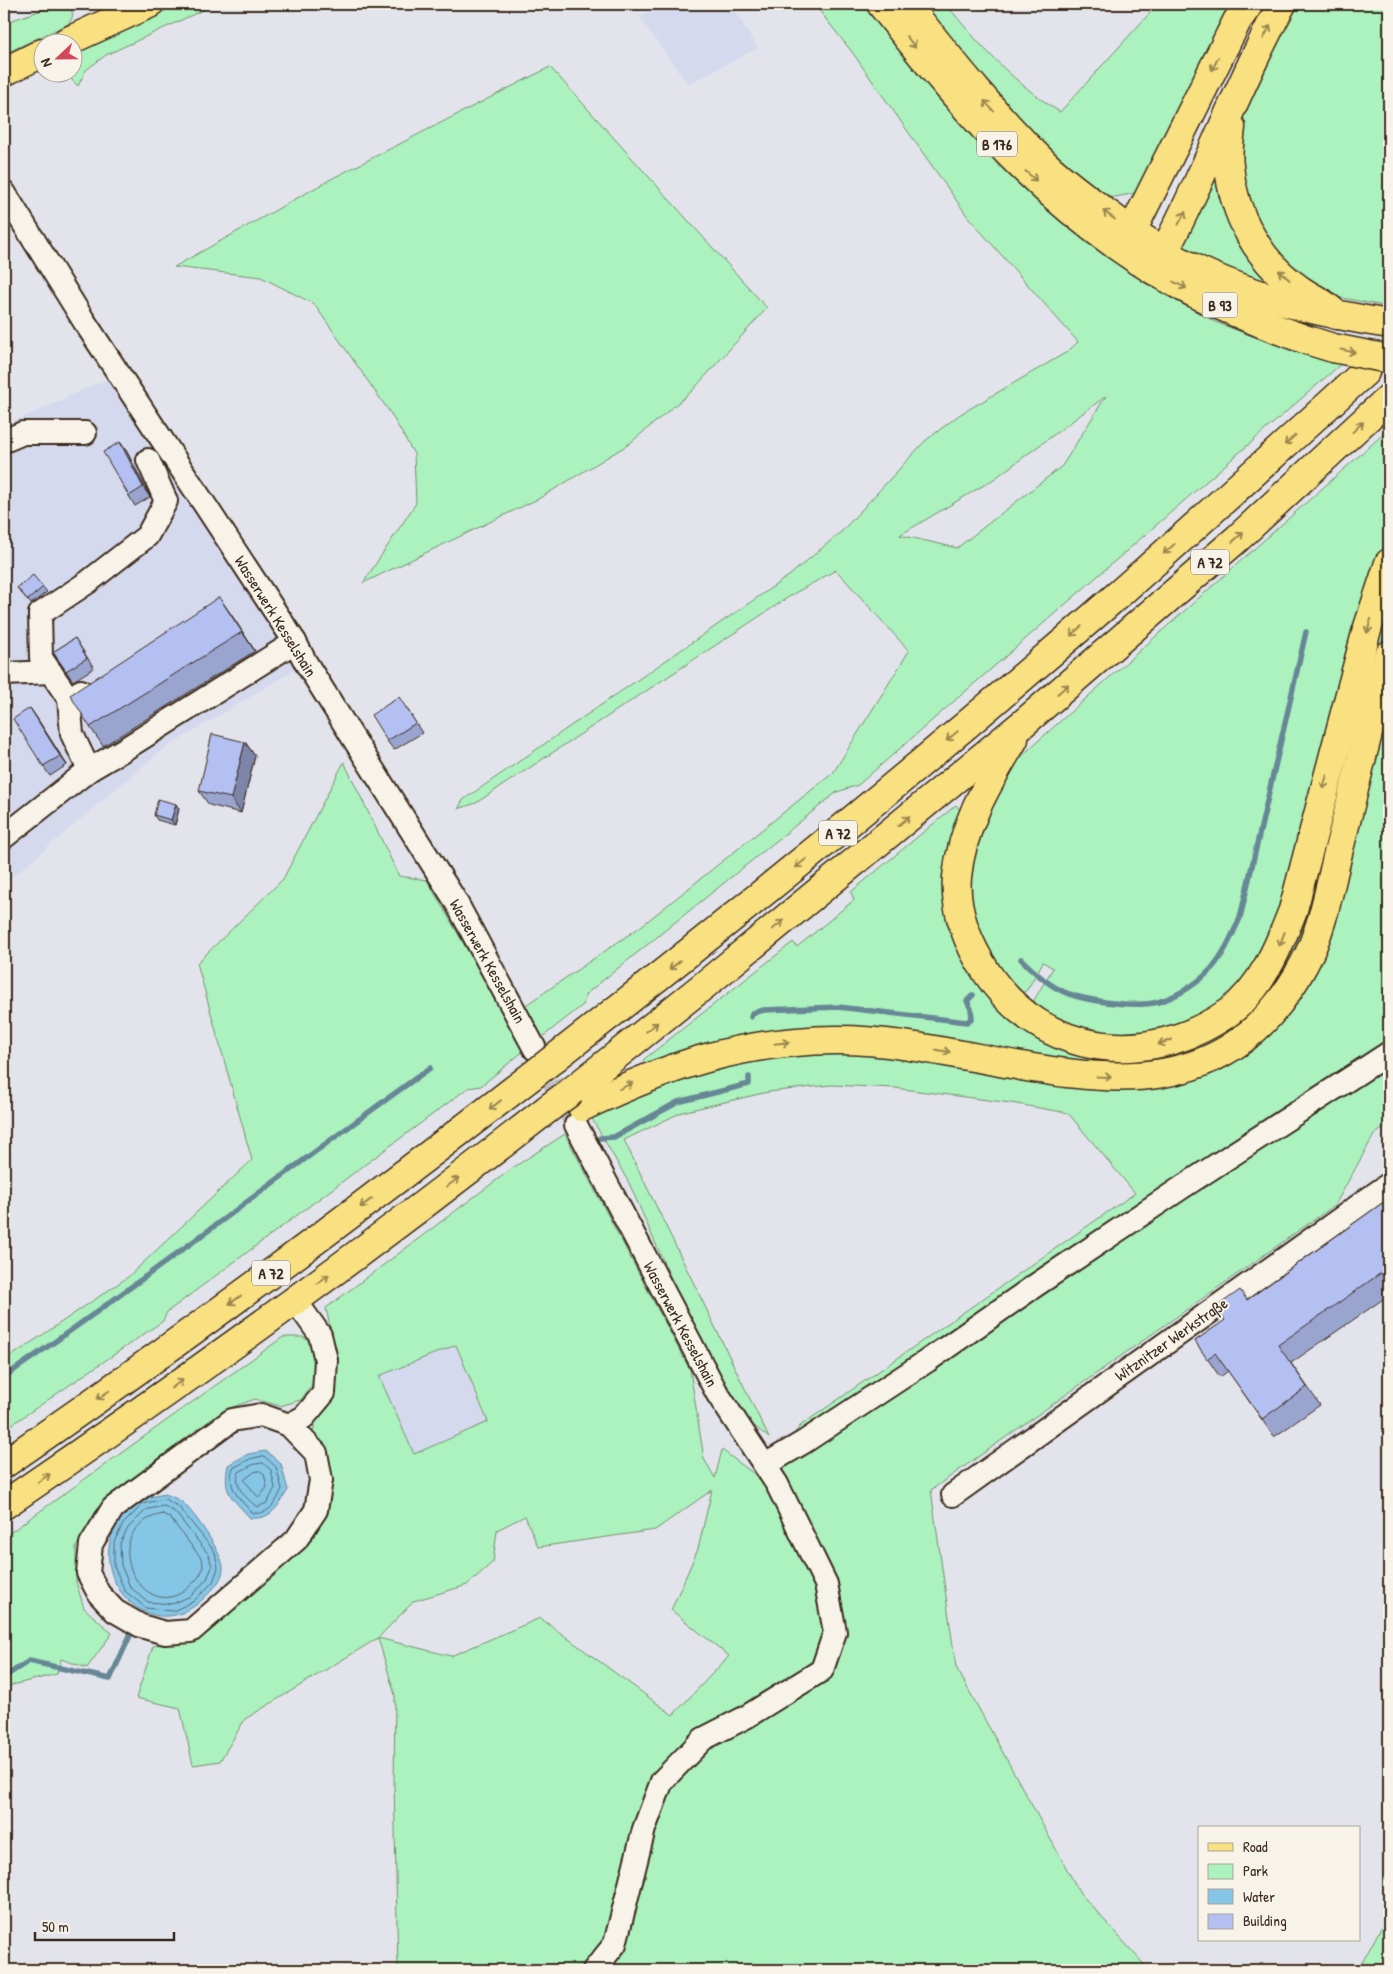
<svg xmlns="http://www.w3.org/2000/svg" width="1393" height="1974" viewBox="0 0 1393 1974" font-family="'Patrick Hand',sans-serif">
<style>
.built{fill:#d5d9ed}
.green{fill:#abf2be;stroke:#738e6e;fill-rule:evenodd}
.water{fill:#85c5e6;stroke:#678796}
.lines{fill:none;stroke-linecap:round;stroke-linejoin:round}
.shore{stroke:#59686e;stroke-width:1}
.stream{stroke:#678796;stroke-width:5.5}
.minor-tunnel{stroke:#c1bfc2;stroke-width:22;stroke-dasharray:22 11;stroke-linecap:butt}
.minor-casing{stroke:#3b2a1e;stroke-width:26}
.major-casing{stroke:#3b2a1e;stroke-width:31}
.highway-casing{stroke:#3b2a1e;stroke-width:31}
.minor{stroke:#f7f3e8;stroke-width:22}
.major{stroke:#f9e181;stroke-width:28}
.highway{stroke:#f9e181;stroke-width:28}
.major-bridge-casing{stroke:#3b2a1e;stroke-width:31;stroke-linecap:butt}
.highway-bridge-casing{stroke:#3b2a1e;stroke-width:31;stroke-linecap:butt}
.major-bridge{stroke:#f9e181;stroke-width:28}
.highway-bridge{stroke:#f9e181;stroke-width:28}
.wall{fill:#9aa5cf;stroke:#3b2a1e}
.shaded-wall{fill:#7d86a9;stroke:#3b2a1e}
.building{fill:#b3c0f1;stroke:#3b2a1e}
.oneway{stroke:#9a8650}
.labels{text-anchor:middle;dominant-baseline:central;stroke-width:4;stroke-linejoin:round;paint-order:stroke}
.shield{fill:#f7f3e8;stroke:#73665b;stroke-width:1}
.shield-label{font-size:15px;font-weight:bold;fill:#3b2a1e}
.street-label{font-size:16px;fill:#3b2a1e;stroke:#f7f3e8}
</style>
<rect width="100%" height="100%" fill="#e3e4eb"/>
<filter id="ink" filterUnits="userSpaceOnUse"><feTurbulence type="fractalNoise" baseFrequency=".02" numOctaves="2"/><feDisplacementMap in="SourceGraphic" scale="10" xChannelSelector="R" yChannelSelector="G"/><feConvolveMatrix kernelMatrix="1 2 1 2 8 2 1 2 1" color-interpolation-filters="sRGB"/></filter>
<g filter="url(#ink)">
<!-- built -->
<g class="built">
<path d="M664,4H730L758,48L688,84L639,17Z"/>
<path d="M111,377L306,663L161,751L9,880L4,873V426Z"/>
<path d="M456,1345L488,1422L414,1454L379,1376Z"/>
</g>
<!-- green -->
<g class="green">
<path d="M59,4H68C73,12 75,16 68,24L4,54V23Z"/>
<path d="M179,4H216L106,55L86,70L78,86L68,76L69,73L72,72L74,62L84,49Z"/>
<path d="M814,4H869L1073,225L1143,282L1215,322L1295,352L1341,364L858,785L837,792L586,994L583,1005L541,1038L523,1007L640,927L833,773L909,651L836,570L795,593L476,803L458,809L463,800L790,575L841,532L925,441L959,415L1067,352L1078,342L968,217L852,52ZM1106,396L1062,466L957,548L900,535L994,479Z"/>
<path d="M914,4H946C978,44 1016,85 1060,112L1158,4H1201L1204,9L1208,4H1232L1213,50L1136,193L1110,198L1054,161Z"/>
<path d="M1293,4H1389V307L1332,296L1305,283L1263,238L1242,187L1240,121Z"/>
<path d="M550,67L767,308L691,392L629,444L540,498L363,583L416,503L414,454L391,414L314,304L261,277L174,267L333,178Z"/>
<path d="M1219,160L1293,294L1180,250Z"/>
<path d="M1389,429V536L1366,601L1289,886L1268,945L1249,977L1226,1000L1200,1017L1153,1035H1092L1037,1011L1034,1000L1053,968L1043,962L1027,990L1018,996L975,931L966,862L1002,778L1029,749Z"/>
<path d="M1389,596V625L1370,685L1301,945L1270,998L1219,1042L1119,1069L919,1037L648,1066L643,1060L793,942L797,947L854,900L851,892L956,805L963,813L964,954L1092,1056L1252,1001Z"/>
<path d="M1389,709V1124L1374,1135L1335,1205L931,1490L956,1667L1080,1893L1149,1970H398L394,1783L395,1695L378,1638L245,1719L220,1761L193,1765L180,1708L136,1698L153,1646L190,1638L217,1622L316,1533L328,1512L331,1487L322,1450L313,1432L315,1421L337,1360L326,1308L514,1167L565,1134L690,1370L704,1459L715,1478L722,1450L761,1479L800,1426L1135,1193L1068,1113L1011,1103L895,1088L831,1085L768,1092L682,1112L624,1140L769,1438L745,1418L690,1322L629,1183L591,1117C621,1104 652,1088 683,1076C733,1057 802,1048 856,1051C876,1052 898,1057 919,1061C1062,1083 1216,1134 1309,984C1331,948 1340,904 1350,864C1363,812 1376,761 1389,709ZM456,1345L488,1422L414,1454L379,1376ZM712,1490L698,1549L671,1610L729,1656L673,1715L540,1618L451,1656L378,1638L414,1601L467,1585L493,1562L497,1530L525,1516L538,1547L655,1530Z"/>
<path d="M344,762L399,876L427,880L525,1050L481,1086L468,1088L167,1312L163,1321L4,1430V1361L128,1277L252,1160L197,963L283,879Z"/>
<path d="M283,1337H303L316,1346V1379L301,1400L280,1406L255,1399L227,1409L98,1507L76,1547V1582L84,1608L112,1633L87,1668L61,1659L57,1674L4,1687V1537Z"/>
<path d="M1389,1913V1970H1358Z"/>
</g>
<!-- water -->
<g class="water">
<path d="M266,1451L281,1464L288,1490C278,1506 272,1520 250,1518C232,1497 222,1494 228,1465L248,1454Z"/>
<path d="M165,1494C171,1496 178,1499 182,1502C193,1511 225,1556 223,1569C222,1581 213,1589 205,1597C144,1660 63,1552 140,1501C146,1496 158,1496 165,1494Z"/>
</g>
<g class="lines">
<!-- shore -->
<g class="shore">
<path d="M264,1456L276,1467L282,1489C276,1502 270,1515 253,1513C240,1500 226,1487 233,1468L250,1459Z"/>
<path d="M263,1463L271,1470L275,1488L267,1503L257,1507C246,1498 233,1486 239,1472L252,1465Z"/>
<path d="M260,1471L264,1474L267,1487L259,1498L244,1480L254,1472Z"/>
<path d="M165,1499L179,1507L215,1552L218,1568L213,1582L194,1601L173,1611L146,1608L125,1591L114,1566V1542L123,1524L143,1504Z"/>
<path d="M164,1506L175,1512L209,1555L212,1567L207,1579L191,1596L172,1604L148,1602L130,1587L121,1565L120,1543L128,1528L146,1510Z"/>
<path d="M163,1514L170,1518L202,1559C205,1571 200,1576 191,1585C144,1633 91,1528 163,1514Z"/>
</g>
<!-- stream -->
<g class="stream">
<path d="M1021,959C1032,970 1046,983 1060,990C1081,1001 1135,1008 1158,1002C1178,996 1199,983 1212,968C1225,953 1232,935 1240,918L1306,632"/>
<path d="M751,1017L752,1013L764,1010L838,1007L967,1022L972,1018L971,1009L967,1001L973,995"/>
<path d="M600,1138L614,1137L678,1102L749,1084V1077"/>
<path d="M4,1377C149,1278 287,1170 430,1068"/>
<path d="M4,1677L29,1661L110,1679L134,1627"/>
</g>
<!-- minor-tunnel -->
<path class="minor-tunnel" d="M537,1052L576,1125"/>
<!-- minor casing -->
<g class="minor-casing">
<g id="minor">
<path d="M4,192L84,321L295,642L306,663L455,900L535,1049"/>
<path d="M4,441L23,433H85"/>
<path d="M4,674L51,672"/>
<path d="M81,691L69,699L72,734L89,770"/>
<path d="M69,699L41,658L40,614L88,582L147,536L166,501L148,460"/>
<path d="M4,837L89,770L123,750L295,642"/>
<path d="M576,1125L717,1393L777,1484L826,1584L835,1632L822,1670L746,1717L703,1739L662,1781L644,1829L615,1944L594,1970"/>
<path d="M289,1425L316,1453L321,1480L316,1510L296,1540L191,1631L165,1633L141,1626L115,1611L99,1594L88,1573L91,1544L113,1508L232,1420L261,1415L289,1425L304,1417L324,1393L326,1360L320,1335L295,1300"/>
<path d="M765,1465L804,1442L927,1361L1036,1285L1184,1186L1389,1053"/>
<path d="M953,1495L1389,1184"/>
</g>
</g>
<!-- major casing -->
<g class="major-casing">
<g id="major">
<path d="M881,4C964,111 1047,208 1165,277C1210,304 1258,323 1307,340"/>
<path d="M906,4C950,59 994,115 1045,164C1067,185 1092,202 1116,220C1146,241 1177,262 1211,276C1269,301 1327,314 1389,324"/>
<path d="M66,42L149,4"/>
<path d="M4,72L42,53"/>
</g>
</g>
<!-- highway casing -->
<g class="highway-casing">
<g id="highway">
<path d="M1249,4L1237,21L1132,231L1138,261L1164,252C1207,171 1238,84 1282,4"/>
<path d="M1231,127C1230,140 1227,153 1229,166C1233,213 1258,261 1299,289C1314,300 1322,300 1336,315"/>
<path d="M1014,739C988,783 962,825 957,877C954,911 969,946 987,973C1043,1057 1149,1069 1229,1012C1262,988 1279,946 1293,910L1366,633L1389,563"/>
<path d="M556,1057C745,910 931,758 1112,600C1197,526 1280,448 1365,372"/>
<path d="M573,1090L707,983L1026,721L1238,538L1389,398"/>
<path d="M582,1107C668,1066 739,1041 836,1040C1002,1039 1199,1161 1304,964C1322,931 1329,890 1338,853C1355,787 1370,720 1389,655"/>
<path d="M4,1464C184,1340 360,1209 533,1075"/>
<path d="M4,1505C190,1379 373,1246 550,1107"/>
</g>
</g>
<!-- minor -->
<use href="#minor" class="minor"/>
<!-- major -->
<use href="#major" class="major"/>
<!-- highway -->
<use href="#highway" class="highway"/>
<!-- major-bridge casing -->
<g class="major-bridge-casing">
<path id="major-bridge" d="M1307,340L1333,348L1389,359"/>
</g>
<!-- highway-bridge casing -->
<g class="highway-bridge-casing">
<g id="highway-bridge">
<path d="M533,1075L556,1057"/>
<path d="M550,1107L573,1090"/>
</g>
</g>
<!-- major-bridge -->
<use href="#major-bridge" class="major-bridge"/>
<!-- highway-bridge -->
<use href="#highway-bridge" class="highway-bridge"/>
</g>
<!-- wall -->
<g class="wall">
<path d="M120,442L127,452L150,497L135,506L129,496Z"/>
<path d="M43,587L47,592L31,604L17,588Z"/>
<path d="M219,597L255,651L103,746L90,727Z"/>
<path d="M75,638L94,668L73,681L53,652Z"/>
<path d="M406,707L422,733L394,750L387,741Z"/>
<path d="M30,708L67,765L50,776L43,766Z"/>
<path d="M245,742L255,756L241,813L209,805L199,791Z"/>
<path d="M176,804L179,809L175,825L157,820L154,815Z"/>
<path d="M1389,1208V1295L1291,1363L1320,1405L1274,1437L1228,1371L1220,1377L1195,1341Z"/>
</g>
<!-- shaded-wall -->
<g class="shaded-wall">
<path d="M120,442L127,452L150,497L143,487Z"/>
<path d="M219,597L233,617L255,651L242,632Z"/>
<path d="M30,708L37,718L67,765L60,756Z"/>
<path d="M245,742L255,756L241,813L231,798Z"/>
<path d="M176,804L179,809L175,825L171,820Z"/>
</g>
<!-- building -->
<g class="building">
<path d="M120,442L143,487L129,496L103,452Z"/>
<path d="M33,575L43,587L28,600L17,588Z"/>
<path d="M219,597L242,632L90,727L70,695Z"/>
<path d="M75,638L87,658L66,671L53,652Z"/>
<path d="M399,697L416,723L387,741L371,715Z"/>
<path d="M30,708L60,756L43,766L13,719Z"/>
<path d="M212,734L245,742L231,798L199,791Z"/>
<path d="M158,799L176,804L171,820L154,815Z"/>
<path d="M1385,1201L1389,1208V1269L1382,1275L1381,1273L1278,1345L1307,1387L1262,1419L1215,1353L1207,1359L1195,1341L1225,1320L1216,1307L1240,1290L1247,1300Z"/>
</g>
<!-- one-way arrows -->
<defs><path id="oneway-shaft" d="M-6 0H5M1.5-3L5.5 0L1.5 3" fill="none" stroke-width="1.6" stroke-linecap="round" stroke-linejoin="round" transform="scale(1.25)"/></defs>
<g class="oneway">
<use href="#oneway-shaft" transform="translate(1267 32) rotate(-62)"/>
<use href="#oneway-shaft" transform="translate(911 42) rotate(52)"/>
<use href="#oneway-shaft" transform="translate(1215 64) rotate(117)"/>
<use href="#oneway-shaft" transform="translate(989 106) rotate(-132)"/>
<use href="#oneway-shaft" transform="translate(1031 176) rotate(42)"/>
<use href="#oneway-shaft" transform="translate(1109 215) rotate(-144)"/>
<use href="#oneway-shaft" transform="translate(1182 218) rotate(-62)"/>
<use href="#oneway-shaft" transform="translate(1284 275) rotate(-138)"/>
<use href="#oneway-shaft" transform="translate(1180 285) rotate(27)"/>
<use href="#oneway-shaft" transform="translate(1348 351) rotate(11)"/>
<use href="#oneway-shaft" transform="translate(1358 427) rotate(-43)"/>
<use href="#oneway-shaft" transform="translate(1290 440) rotate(138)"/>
<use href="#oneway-shaft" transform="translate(1238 537) rotate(-42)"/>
<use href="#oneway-shaft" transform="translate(1169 549) rotate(138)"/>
<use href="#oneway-shaft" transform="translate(1369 626) rotate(107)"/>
<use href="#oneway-shaft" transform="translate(1076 631) rotate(139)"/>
<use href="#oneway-shaft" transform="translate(1063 689) rotate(-41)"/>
<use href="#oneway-shaft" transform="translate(952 736) rotate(140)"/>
<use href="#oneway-shaft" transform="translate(1325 782) rotate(105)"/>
<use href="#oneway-shaft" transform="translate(904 821) rotate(-40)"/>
<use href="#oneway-shaft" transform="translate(801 863) rotate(141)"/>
<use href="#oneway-shaft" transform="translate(778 925) rotate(-40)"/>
<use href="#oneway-shaft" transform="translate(1282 939) rotate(111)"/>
<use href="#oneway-shaft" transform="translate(675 965) rotate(142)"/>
<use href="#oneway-shaft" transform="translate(652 1027) rotate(-39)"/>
<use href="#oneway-shaft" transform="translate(1165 1042) rotate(161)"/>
<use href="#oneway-shaft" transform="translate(782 1043) rotate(-6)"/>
<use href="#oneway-shaft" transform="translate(943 1051) rotate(10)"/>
<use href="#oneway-shaft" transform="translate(1104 1077) rotate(3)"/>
<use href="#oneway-shaft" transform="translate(626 1086) rotate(-25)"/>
<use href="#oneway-shaft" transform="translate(495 1105) rotate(142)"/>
<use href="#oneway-shaft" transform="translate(453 1182) rotate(-37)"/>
<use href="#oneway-shaft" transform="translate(366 1203) rotate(144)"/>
<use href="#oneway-shaft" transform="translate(323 1279) rotate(-37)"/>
<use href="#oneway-shaft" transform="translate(235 1300) rotate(144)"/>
<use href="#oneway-shaft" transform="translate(177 1384) rotate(-36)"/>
<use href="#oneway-shaft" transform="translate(103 1395) rotate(145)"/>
<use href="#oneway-shaft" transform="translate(44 1478) rotate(-34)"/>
</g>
</g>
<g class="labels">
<!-- shield labels -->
<g class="shield">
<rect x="977" y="131.5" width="40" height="25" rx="4"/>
<rect x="1202.5" y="292.5" width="35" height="25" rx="4"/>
<rect x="1191" y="549.5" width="38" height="25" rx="4"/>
<rect x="819" y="820.5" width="38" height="25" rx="4"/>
<rect x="252" y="1260.5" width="38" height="25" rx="4"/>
</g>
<g class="shield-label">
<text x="997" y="144">B 176</text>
<text x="1220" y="305">B 93</text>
<text x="1210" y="562">A 72</text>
<text x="838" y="833">A 72</text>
<text x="271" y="1273">A 72</text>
</g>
<!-- street labels -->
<g class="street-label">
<text transform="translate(276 616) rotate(58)">Wasserwerk Kesselshain</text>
<text transform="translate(488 961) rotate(61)">Wasserwerk Kesselshain</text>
<text transform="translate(681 1324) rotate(62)">Wasserwerk Kesselshain</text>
<text transform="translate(1171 1339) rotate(-35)">Witznitzer Werkstraße</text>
</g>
</g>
<!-- margin -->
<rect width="1393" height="1974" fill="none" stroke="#f7f3e8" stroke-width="20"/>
<rect x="10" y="10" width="1373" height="1954" fill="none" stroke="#3b2a1e" stroke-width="2" filter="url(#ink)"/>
<!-- legend -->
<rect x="1198" y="1826" width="162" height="115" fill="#f7f3e8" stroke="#aca397"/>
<rect x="1208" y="1843" width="25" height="8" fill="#f9e181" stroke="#aca397"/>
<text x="1243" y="1852" font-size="15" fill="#3b2a1e">Road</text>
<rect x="1208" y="1864" width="25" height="15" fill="#abf2be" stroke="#aca397"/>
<text x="1243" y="1876" font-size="15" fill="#3b2a1e">Park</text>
<rect x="1208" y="1889" width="25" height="15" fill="#85c5e6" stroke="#aca397"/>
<text x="1243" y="1902" font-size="15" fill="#3b2a1e">Water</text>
<rect x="1208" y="1914" width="25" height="15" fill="#b3c0f1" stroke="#aca397"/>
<text x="1243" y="1926" font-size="15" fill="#3b2a1e">Building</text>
<!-- north arrow -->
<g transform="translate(58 58) rotate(248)"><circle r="24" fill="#f7f3e8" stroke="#aca397"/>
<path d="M0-4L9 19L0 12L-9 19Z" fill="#d1495b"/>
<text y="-8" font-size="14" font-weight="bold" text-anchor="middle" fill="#3b2a1e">N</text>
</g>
<!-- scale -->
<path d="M35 1932v8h139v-8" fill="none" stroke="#3b2a1e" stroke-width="2.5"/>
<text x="42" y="1932" font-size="15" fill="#3b2a1e" stroke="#f7f3e8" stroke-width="4" paint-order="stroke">50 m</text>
</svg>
